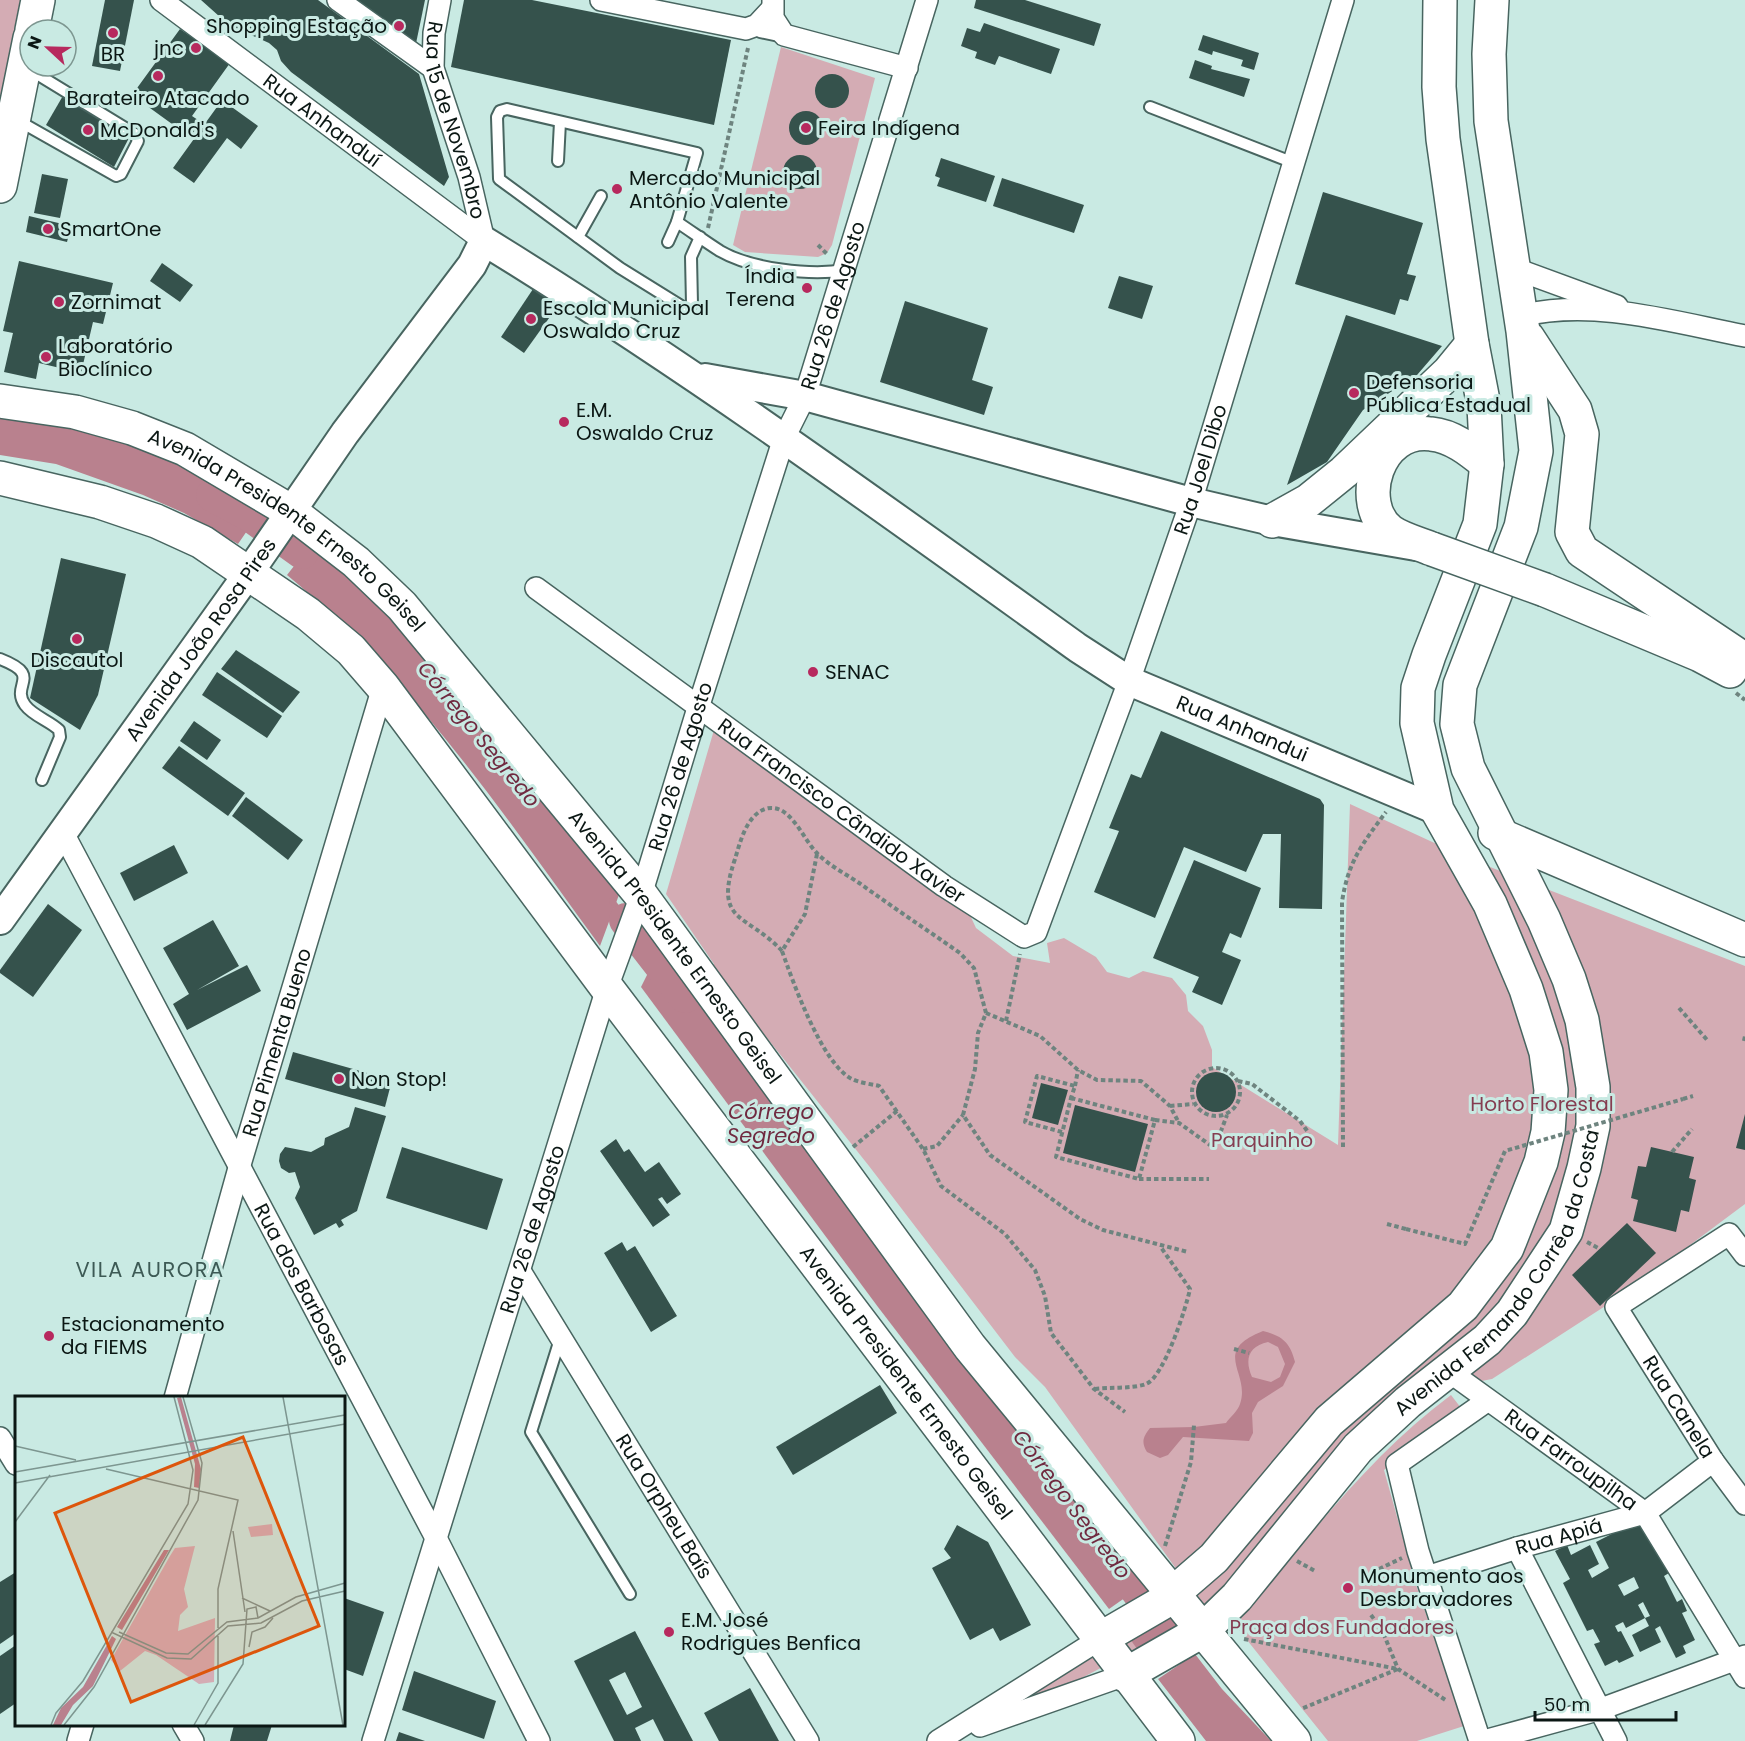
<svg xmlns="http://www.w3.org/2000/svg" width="1745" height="1741" viewBox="0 0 1745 1741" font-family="Poppins,sans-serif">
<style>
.green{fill:#d4acb4}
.water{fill:#b9818e;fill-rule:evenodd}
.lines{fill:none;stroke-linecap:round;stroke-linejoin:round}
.stream{stroke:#b9818e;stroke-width:6}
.river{stroke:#b9818e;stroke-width:34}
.building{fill:#35524c;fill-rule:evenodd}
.lane-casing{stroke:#486560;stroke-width:14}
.street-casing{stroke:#486560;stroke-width:24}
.secondary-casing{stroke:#486560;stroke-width:32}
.primary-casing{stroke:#486560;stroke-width:36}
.path{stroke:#6e847f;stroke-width:4;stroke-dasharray:4.5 3;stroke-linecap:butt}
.lane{stroke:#fff;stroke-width:10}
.street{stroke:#fff;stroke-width:21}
.secondary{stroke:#fff;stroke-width:28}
.primary{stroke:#fff;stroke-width:33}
.primary-bridge-casing{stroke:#486560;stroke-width:36;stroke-linecap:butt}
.path-bridge{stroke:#6e847f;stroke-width:4;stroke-dasharray:4.5 3;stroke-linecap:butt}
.primary-bridge{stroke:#fff;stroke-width:33}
.poi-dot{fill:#b7295e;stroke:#c9eae3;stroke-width:2}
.labels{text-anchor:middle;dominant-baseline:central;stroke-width:6;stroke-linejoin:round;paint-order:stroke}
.poi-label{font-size:20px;fill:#0b1714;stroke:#c9eae3;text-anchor:start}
.street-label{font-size:20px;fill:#0b1714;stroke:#c9eae3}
.park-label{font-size:20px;fill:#853d51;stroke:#c9eae3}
.water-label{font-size:21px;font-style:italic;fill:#702a40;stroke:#c9eae3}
.neighbourhood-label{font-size:21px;letter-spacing:1.5px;fill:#3d5a55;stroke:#c9eae3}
.inset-road{fill:none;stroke:#7d9690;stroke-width:1.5}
.view{fill:#dd560c;fill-opacity:0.15;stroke:#dd560c;stroke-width:3}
.inset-edge{fill:none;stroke:#0b1714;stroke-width:3}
</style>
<rect width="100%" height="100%" fill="#c9eae3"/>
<!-- green -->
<g class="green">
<path d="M0,0H25L0,121Z"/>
<path d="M781,47L875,78L832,245L827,253L818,257L745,252L733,245Z"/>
<path d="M714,730L839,823L853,822L969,913L976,928L1013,956L1050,963L1047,943L1064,938L1096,957L1107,972L1129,978L1143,971L1172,978L1186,995L1188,1011L1203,1026L1212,1050V1067L1338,1145L1350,804L1467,858L1745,966V1204L1627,1292L1492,1379L1450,1387L1366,1462L1221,1631L1045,1387L1015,1357L869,1166L712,969L714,964L666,894Z"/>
<path d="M1451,1395L1461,1408L1384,1470L1416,1585L1464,1726L1417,1741H1328L1235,1625C1303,1545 1366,1458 1451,1395Z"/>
<path d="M1177,1611L1184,1624L1025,1708L1018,1697Z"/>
</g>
<!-- water -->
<g class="water">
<path d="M0,412L56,422L157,452L262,509L238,544L184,513L143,495L56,464L0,455Z"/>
<path d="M312,543L347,563L623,884L600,946C504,815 413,679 287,575Z"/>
<path d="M660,949L704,998L1146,1583L1109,1609L878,1307L641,987Z"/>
<path d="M1263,1331C1282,1336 1290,1342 1295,1362L1283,1386L1258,1402L1252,1413L1253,1433L1249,1441L1183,1437L1168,1455L1160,1458L1147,1452C1141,1442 1143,1437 1150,1428L1194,1427L1226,1423C1230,1417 1238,1411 1240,1404C1251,1372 1210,1352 1263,1331ZM1268,1342L1278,1347L1285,1364L1280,1377L1271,1382L1252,1377C1244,1359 1249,1346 1268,1342Z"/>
<path d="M1163,1604L1188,1639L1147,1663L1123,1629Z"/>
<path d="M1195,1654L1222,1689L1271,1741H1206L1158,1679Z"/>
</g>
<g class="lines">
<!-- stream -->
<path class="stream" d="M612,901L626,920"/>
<!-- river -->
<g class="river">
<path d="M213,495L249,514L302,552"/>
<path d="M626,920L685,996"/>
<path d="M1108,1552L1166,1628"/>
</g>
</g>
<!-- building -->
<g class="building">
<path d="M105,0H134L120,71L92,66Z"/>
<path d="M201,0H318L419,74L449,177L444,186L291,72L281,61L277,50L269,43L229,25Z"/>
<path d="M344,0H425L414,53Z"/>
<path d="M464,0H532L731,40L714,125L451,67Z"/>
<path d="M976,0H1025L1101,24L1094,46L974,8Z"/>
<path d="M984,23L1060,49L1051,74L999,56L995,65L975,58L977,52L961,46L967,28L980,32Z"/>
<path d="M180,29L230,63L192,116L201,122L190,137L132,95Z"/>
<path d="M1203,35L1259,53L1254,70L1241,66L1243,60L1213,51L1212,55L1198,50Z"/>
<path d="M1195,60L1212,66L1211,69L1250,79L1244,97L1189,78Z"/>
<circle cx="832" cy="91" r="17"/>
<path d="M64,94L131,134L114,167L46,125Z"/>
<path d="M222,100L258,126L241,149L227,138L194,183L173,168Z"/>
<circle cx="806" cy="128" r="17"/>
<circle cx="800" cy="172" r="17"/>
<path d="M941,158L995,176L986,202L937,186L940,178L935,176Z"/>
<path d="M42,174L68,179L60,218L34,213Z"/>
<path d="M1002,178L1084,205L1074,233L993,206Z"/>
<path d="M1323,192L1423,223L1407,274L1416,276L1408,301L1400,299L1395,315L1295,284Z"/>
<path d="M29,216L71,226L67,242L26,232Z"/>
<path d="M19,261L113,283L103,324L93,322L81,373L39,363L36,379L4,372L13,333L3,331Z"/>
<path d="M162,263L193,285L180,302L150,281Z"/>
<path d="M1119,276L1153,286L1142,319L1108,308Z"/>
<path d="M537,283L562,300L524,353L501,337Z"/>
<path d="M905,301L988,328L972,380L993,387L984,415L880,382Z"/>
<path d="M1346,315L1442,346L1417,375L1363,410L1327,462L1287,485Z"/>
<path d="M61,558L126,574L98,695L80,730L30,698Z"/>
<path d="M236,650L300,692L283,713L221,669Z"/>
<path d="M217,672L282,716L267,738L202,695Z"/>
<path d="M194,721L221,740L207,760L180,741Z"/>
<path d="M1161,731L1320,799L1324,805L1322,909L1279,908L1281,834H1263L1246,872L1184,847L1155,918L1094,892L1119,831L1109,828L1131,774L1141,778Z"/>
<path d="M179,746L245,793L228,816L162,768Z"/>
<path d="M246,797L303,840L288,860L232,816Z"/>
<path d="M174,845L188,873L134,901L120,873Z"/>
<path d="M1194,860L1261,888L1241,938L1230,933L1222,952L1241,960L1222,1005L1192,992L1199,977L1153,958Z"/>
<path d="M48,904L82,930L33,997L0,973V970Z"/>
<path d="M213,920L239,966L197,990L247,965L261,991L187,1030L173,1004L189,994L163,948Z"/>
<path d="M293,1052L392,1080L385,1107L285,1079Z"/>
<circle cx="1216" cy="1092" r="20"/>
<path d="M1041,1083L1068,1090L1058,1125L1032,1118Z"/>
<path d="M1075,1105L1148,1124L1135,1172L1063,1153Z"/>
<path d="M355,1107L386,1116L357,1211L341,1220L344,1225L339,1228L336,1223L314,1235L295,1198L300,1187L295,1172L289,1173L281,1168L279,1161L280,1154L285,1147L311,1152L324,1145L325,1138L349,1127Z"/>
<path d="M1745,1114V1150L1736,1148Z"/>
<path d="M616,1139L624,1152L629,1149L645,1172L659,1162L681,1194L667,1204L662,1197L658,1199L670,1215L653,1227L600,1151Z"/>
<path d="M402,1147L503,1179L487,1230L386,1198Z"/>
<path d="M1651,1147L1694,1157L1689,1178L1696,1180L1689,1212L1681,1210L1676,1232L1633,1221L1638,1200L1631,1198L1638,1166L1646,1167Z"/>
<path d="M1627,1223L1656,1253L1600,1306L1572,1275Z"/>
<path d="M622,1242L627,1251L635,1246L677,1316L651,1332L604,1253Z"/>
<path d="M880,1385L897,1413L793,1475L776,1447Z"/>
<path d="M1641,1519L1669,1573L1664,1576L1677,1602L1682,1599L1687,1611L1682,1613L1695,1640L1683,1646L1686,1653L1676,1658L1660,1626L1655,1629L1661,1642L1640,1652L1632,1635L1649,1626L1645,1618L1650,1616L1643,1602L1638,1605L1645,1618L1626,1628L1623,1622L1615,1626L1618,1632L1621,1631L1634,1656L1619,1663L1617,1660L1605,1666L1594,1644L1600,1642L1593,1629L1587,1631L1563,1583L1570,1579L1555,1551L1567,1545L1571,1555L1590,1545L1599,1564L1588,1570L1592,1578L1609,1568L1596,1542ZM1634,1577L1639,1588L1624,1596L1618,1585Z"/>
<path d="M957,1525L988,1542L1031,1625L1000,1641L993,1628L970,1640L932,1568L951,1558L944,1549Z"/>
<path d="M16,1572V1633L0,1644V1582Z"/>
<path d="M344,1598L384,1612L363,1676L344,1669Z"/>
<path d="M635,1631L693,1741H664L653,1719L635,1728L641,1741H614L574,1661ZM625,1672L642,1707L627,1715L609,1680Z"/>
<path d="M16,1645V1703L0,1714V1656Z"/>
<path d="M414,1671L496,1701L484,1739L402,1710Z"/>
<path d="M750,1688L779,1741H719L704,1713Z"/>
<path d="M234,1725H272L267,1741H230Z"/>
<path d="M399,1732L425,1741H396Z"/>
</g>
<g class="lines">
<!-- lane casing -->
<g class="lane-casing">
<g id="lane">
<path d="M760,32L784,37"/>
<path d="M1150,107L1294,163"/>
<path d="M17,120L116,176L121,174L138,141L135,134L27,68"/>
<path d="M558,161L560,122"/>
<path d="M677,222C692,232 706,242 720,251C751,269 811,276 845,270"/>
<path d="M578,237L601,196"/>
<path d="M668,242L677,222L697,153L507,109L500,111L497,117L499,179L620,268L686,309L692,304L691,257L700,237"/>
<path d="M0,659C44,676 10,684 25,705C33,716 50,721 59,730L60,737L42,780"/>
<path d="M561,1336L531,1432L630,1594"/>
</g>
</g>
<!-- street casing -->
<g class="street-casing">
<g id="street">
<path id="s1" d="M161,0L484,241"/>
<path d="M338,0L433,68"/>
<path id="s2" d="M440,0L434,33L433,68L469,177L484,241"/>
<path d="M601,0L746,29L757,25L771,10"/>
<path d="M773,0V18L784,35L907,68"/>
<path d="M1513,268L1617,306"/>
<path d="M1521,316C1593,298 1673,322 1745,336"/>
<path id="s3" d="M536,588L944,886L1024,937L1036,932L1129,681L1191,502L1343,0"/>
<path id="s4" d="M62,831L436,1538L539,1741"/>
<path id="s5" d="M1745,1255L1729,1234L1616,1307L1713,1461L1745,1504"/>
<path id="s6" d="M520,1271L808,1741"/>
<path id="s7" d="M1447,1370L1645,1513L1745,1677"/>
<path id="s8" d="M175,1398L239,1168L383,687"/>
<path d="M0,1438L16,1464"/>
<path d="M1517,1548L1616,1741"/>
<path id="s9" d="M1427,1577L1517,1548L1645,1513L1713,1461"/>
<path d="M183,1724L193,1741"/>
<path d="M980,1726L1125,1675"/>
<path d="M78,1741L83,1724"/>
<path id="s10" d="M373,1741L607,988L641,895L698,708L784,438L805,396L927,0"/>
<path d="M938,1741L1100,1639"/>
<path d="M1480,1741L1418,1551L1397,1464L1487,1401"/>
<path d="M1484,1741L1601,1709L1745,1656"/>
</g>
</g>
<!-- secondary casing -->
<g class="secondary-casing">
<g id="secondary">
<path d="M705,378L805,396L1191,502L1272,521L1416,546"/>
<path id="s11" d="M0,920L248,574L345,433L472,265L484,241C689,367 883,508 1078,648L1129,681L1437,810"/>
</g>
</g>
<!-- primary casing -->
<g class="primary-casing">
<g id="primary">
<path d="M32,30L38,0"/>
<path d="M0,186L30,38"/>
<path d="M1528,338L1575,410L1582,434L1572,532L1582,551L1745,660"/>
<path id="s12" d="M0,401L75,412L132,428L185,449L290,511L356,562L402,606L641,895L970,1347L1294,1741"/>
<path id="s13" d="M0,478L100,502L156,521L202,542L308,614L351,650L383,687L607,988L1178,1741"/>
<path d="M1272,521L1308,501L1344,472L1449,372L1472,344"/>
<path d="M1432,549C1420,544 1401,539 1390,531C1355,504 1377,427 1431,434C1453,436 1471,451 1487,464"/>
<path d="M1545,590L1700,655L1730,671"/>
<path d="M1495,833L1745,940"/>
<path d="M1100,1639L1162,1603L1214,1558L1329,1421L1463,1306L1507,1248L1541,1162L1548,1132L1551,1090L1546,1052L1526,989L1490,904L1437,810L1417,723L1418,688L1429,655L1480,524L1487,464L1484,406L1472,344L1443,139L1439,87L1440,0"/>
<path id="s14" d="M1125,1675L1202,1631L1237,1597L1358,1448L1408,1402L1487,1340L1512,1313L1566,1231L1584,1168L1593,1126V1087L1582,1020L1569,979L1544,920L1468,768L1457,724L1460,685L1521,527L1536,451L1523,331L1491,121L1489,54L1492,0"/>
</g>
</g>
<!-- path -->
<g class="path">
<path d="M708,228L748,48"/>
<path d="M818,245L828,255"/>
<path d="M1736,693L1745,700"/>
<path d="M817,854L805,914L782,951C793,982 822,1064 852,1079C860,1083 871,1084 879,1086L923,1149L941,1186L1005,1234L1035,1270L1045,1296L1051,1333L1094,1389L1125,1412"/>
<path d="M782,951C747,913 713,924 735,859C740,843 746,816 765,809C790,801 803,840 817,853C829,866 848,875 862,885C894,908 927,930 960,953L974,968L986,1013L978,1033L975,1069L963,1115L990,1155L1080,1219L1103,1230L1188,1252"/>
<path d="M1679,1008L1708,1041"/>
<path d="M986,1013L1040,1036L1078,1070L1097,1080L1141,1081L1170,1106L1179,1123"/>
<path d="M1006,1021L1020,954"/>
<path d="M1744,1041L1745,1036"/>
<circle cx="1216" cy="1092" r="24"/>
<path d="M1238,1081L1252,1084L1300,1121L1308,1132L1310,1148"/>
<path d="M1075,1086L1078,1070"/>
<path d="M1071,1098L1155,1120L1139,1179L1056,1157Z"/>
<path d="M1683,1099L1693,1096"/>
<path d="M1170,1106L1193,1104"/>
<path d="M1155,1120L1179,1123L1210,1145"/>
<path d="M1062,1132L1025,1122L1037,1076L1075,1086L1071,1098"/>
<path d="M1218,1139L1227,1115"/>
<path d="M853,1147L897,1111"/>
<path d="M1343,1147L1342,902C1348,862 1362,844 1386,812"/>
<path d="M923,1149L937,1146L963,1115"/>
<path d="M1672,1152L1692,1129"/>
<path d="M1139,1179H1209"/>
<path d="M1387,1224L1406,1229"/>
<path d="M1587,1242L1600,1249"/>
<path d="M1234,1349L1249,1353"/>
<path d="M1095,1389C1110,1387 1132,1389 1146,1384C1164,1377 1186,1308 1190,1289L1160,1246"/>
<path d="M1165,1546L1191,1462L1194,1425"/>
<path d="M1297,1561L1315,1571"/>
<path d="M1379,1569L1402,1558"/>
<path d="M1371,1615L1382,1630L1398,1669L1447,1701"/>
<path d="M1244,1639L1398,1669L1301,1709"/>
</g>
<!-- lane -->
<use href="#lane" class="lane"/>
<!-- street -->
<use href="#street" class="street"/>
<!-- secondary -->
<use href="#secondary" class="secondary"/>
<!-- primary -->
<use href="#primary" class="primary"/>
<!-- primary-bridge casing -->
<g class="primary-bridge-casing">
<path id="primary-bridge" d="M1432,549L1545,590"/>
</g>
<!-- path-bridge -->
<path class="path-bridge" d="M1406,1229L1465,1244L1505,1151L1683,1099"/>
<!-- primary-bridge -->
<use href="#primary-bridge" class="primary-bridge"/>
</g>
<!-- markers -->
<g class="poi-dot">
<circle cx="399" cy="26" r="6"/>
<circle cx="113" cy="33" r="6"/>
<circle cx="196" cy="48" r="6"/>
<circle cx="158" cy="76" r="6"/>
<circle cx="806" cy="128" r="6"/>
<circle cx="88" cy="130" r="6"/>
<circle cx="617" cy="189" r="6"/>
<circle cx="48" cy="229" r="6"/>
<circle cx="807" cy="288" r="6"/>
<circle cx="59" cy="302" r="6"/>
<circle cx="531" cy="319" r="6"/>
<circle cx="46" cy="357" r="6"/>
<circle cx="1354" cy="393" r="6"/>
<circle cx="564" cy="422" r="6"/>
<circle cx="77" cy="639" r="6"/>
<circle cx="813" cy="672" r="6"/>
<circle cx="339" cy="1079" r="6"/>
<circle cx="49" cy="1336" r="6"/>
<circle cx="1348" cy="1588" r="6"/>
<circle cx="669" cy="1632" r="6"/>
</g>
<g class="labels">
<!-- poi labels -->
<g class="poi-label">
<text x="387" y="26" text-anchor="end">Shopping Estação</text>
<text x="184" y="48" text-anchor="end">jnc</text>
<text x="113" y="54" text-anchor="middle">BR</text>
<text x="158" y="98" text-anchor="middle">Barateiro Atacado</text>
<text x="818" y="128">Feira Indígena</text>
<text x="100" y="130">McDonald's</text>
<text x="629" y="178">Mercado Municipal<tspan x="629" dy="23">Antônio Valente</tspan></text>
<text x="60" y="229">SmartOne</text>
<text x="795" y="276" text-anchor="end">Índia<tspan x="795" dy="23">Terena</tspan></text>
<text x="71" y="302">Zornimat</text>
<text x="543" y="308">Escola Municipal<tspan x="543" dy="23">Oswaldo Cruz</tspan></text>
<text x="58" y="346">Laboratório<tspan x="58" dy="23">Bioclínico</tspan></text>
<text x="1366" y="382">Defensoria<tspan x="1366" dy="23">Pública Estadual</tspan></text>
<text x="576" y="410">E.M.<tspan x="576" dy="23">Oswaldo Cruz</tspan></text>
<text x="77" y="660" text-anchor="middle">Discautol</text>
<text x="825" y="672">SENAC</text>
<text x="351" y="1079">Non Stop!</text>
<text x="61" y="1324">Estacionamento<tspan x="61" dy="23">da FIEMS</tspan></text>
<text x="1360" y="1576">Monumento aos<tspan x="1360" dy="23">Desbravadores</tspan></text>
<text x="681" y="1620">E.M. José<tspan x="681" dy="23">Rodrigues Benfica</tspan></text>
</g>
<!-- street labels -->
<g class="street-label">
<text stroke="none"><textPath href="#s1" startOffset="201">Rua Anhanduí</textPath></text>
<text stroke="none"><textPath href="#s2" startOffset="124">Rua 15 de Novembro</textPath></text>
<text stroke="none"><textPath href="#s10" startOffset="1508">Rua 26 de Agosto</textPath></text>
<text stroke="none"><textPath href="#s3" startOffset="1104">Rua Joel Dibo</textPath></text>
<text stroke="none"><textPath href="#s12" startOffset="322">Avenida Presidente Ernesto Geisel</textPath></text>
<text stroke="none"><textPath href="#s11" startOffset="345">Avenida João Rosa Pires</textPath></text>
<text stroke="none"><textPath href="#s11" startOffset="1738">Rua Anhandui</textPath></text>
<text stroke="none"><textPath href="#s10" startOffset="1022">Rua 26 de Agosto</textPath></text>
<text stroke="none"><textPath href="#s3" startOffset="378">Rua Francisco Cândido Xavier</textPath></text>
<text stroke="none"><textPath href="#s12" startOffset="898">Avenida Presidente Ernesto Geisel</textPath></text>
<text stroke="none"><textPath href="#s8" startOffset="370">Rua Pimenta Bueno</textPath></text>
<text stroke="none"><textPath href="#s10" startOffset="536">Rua 26 de Agosto</textPath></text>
<text stroke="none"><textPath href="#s14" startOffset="560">Avenida Fernando Corrêa da Costa</textPath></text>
<text stroke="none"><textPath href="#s4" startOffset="513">Rua dos Barbosas</textPath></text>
<text stroke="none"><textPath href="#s13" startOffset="1316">Avenida Presidente Ernesto Geisel</textPath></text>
<text stroke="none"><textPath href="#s5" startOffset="279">Rua Canela</textPath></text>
<text stroke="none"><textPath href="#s7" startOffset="153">Rua Farroupilha</textPath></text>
<text stroke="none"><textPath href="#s6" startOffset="276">Rua Orpheu Baís</textPath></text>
<text stroke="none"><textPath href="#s9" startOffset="138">Rua Apiá</textPath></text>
</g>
<!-- park labels -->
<g class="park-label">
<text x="1542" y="1104">Horto Florestal</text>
<text x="1262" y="1140">Parquinho</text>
<text x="1342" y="1627">Praça dos Fundadores</text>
</g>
<!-- water labels -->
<g class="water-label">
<text transform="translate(479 734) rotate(51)">Córrego Segredo</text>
<text x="771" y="1111">Córrego<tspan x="771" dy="24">Segredo</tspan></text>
<text transform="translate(1072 1504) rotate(53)">Córrego Segredo</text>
</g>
<!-- neighbourhood labels -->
<g class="neighbourhood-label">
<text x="150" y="1269">VILA AURORA</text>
</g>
</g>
<!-- overview -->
<g transform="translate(15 1396)">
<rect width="330" height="330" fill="#c9eae3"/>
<path d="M257,128L258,139L236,141L233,131ZM180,150L169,193L173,211L165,219L163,235L200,222L199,286L184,288L141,259L130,255L105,275L96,264L155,160L160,152Z" fill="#d4acb4"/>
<path d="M166,1L186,73L184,92L179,91L180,68L162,2ZM149,154H154L107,234L102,231ZM97,240L101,243L78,290L58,309L46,329H38L46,312L68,291Z" fill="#b9818e"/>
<path class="inset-road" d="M268,1L328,329M0,50L61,64M91,73L223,104L203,193V232M0,76L330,19M0,87L330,28M0,126L35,79M218,135L230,216M227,202L255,215M96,236L152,262L176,263L213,230L246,227L287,205L330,195M104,236L151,257L173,258L212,226L243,222L281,201L330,187M234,251L237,236L250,231L258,222M36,329L41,317L68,285L173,108L178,74L159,1M49,329L79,291L183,104L187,67L168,1M179,329L203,287V240M190,329L228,268L232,213L241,211L243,222"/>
<path class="view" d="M228,41L304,230L116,306L40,117Z"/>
<rect width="330" height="330" class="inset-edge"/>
</g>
<!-- north arrow -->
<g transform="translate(48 48) rotate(292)"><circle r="28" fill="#c9eae3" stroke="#7d9690" stroke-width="1.5"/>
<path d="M0-4.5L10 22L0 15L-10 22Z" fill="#b7295e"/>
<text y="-9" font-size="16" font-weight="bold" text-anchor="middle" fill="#0b1714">N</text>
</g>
<!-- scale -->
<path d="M1535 1711v9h141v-9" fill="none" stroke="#0b1714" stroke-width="3"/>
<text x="1544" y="1711" font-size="18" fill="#0b1714" stroke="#c9eae3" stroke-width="4.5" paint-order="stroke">50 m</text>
</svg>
